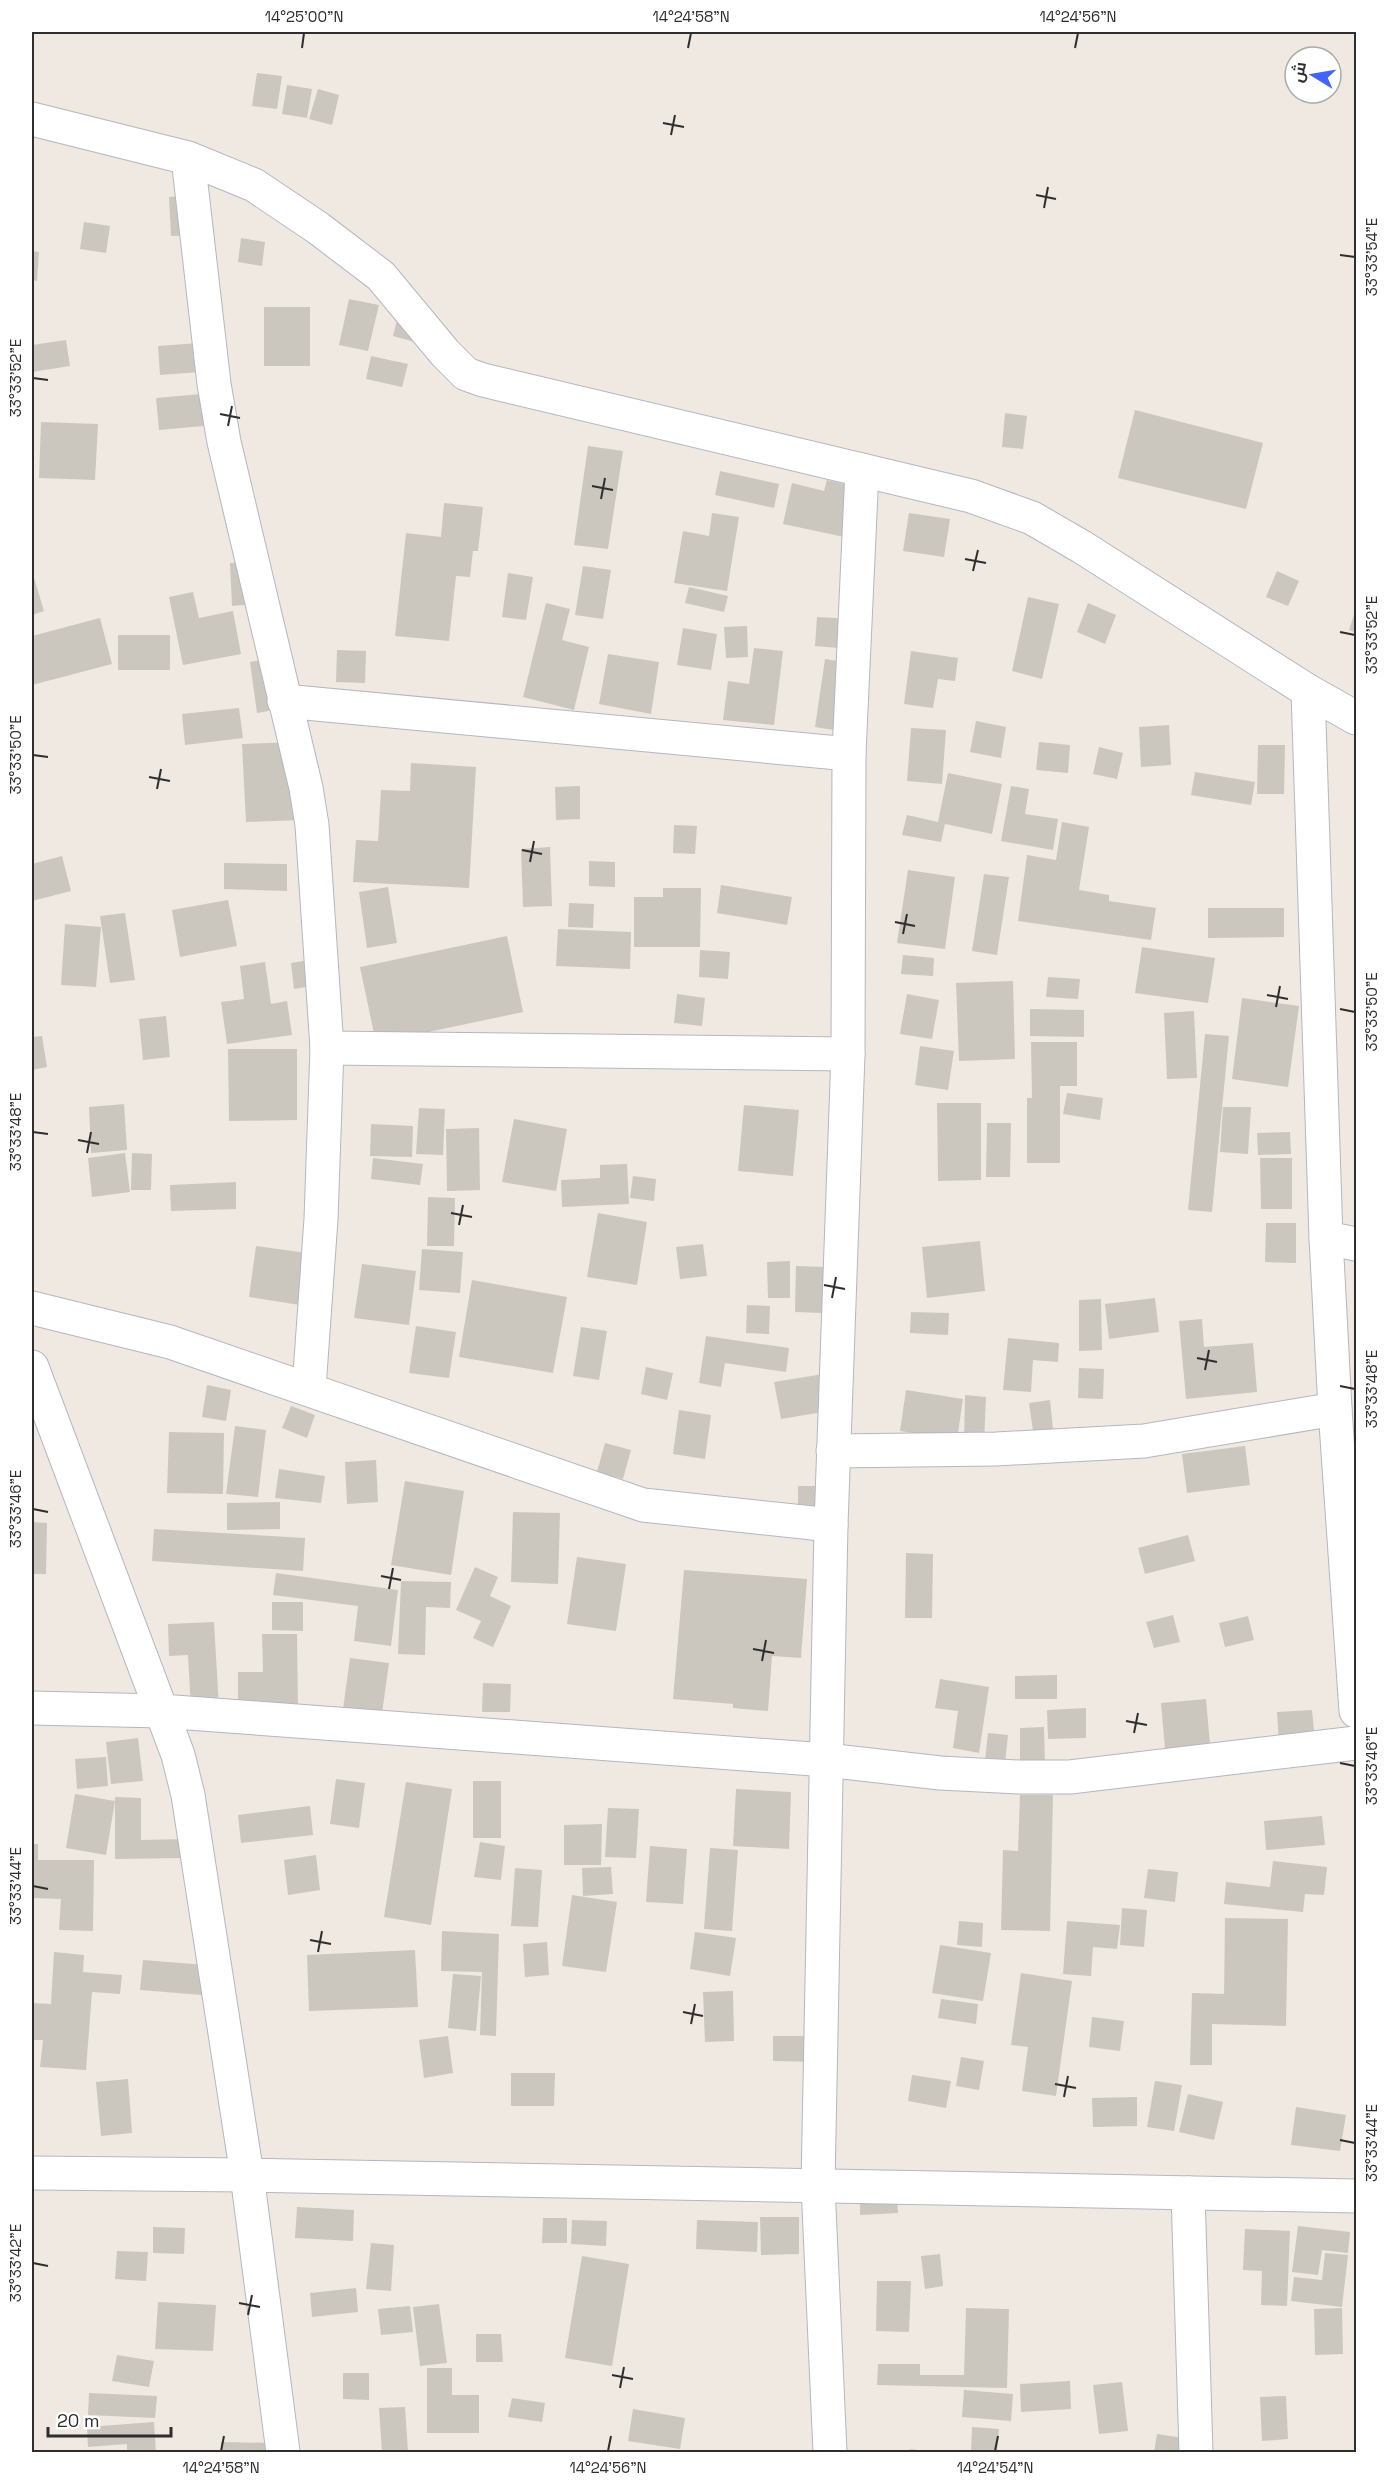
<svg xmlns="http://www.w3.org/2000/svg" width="1388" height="2484" viewBox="0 0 1388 2484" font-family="'Space Grotesk',Cairo,sans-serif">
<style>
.building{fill:#cbc7bf}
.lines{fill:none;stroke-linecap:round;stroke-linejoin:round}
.minor-casing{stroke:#b4b7c1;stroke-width:35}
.minor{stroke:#fff;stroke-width:33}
.ticks{fill:none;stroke:#2e2e2e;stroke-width:2}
.neatline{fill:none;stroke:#2e2e2e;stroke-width:2}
.ticks-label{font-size:15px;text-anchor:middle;fill:#2e2e2e}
</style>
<rect width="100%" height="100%" fill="#efe9e1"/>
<!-- building -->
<g class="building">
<path d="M257,73L282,76L277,109L252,106Z"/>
<path d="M287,85L312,89L307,118L282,114Z"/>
<path d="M318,89L339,95L332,125L309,119Z"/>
<path d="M198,195L201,235L171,236L169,197Z"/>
<path d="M84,222L110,226L106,253L80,249Z"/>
<path d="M241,238L265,242L262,266L238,262Z"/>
<path d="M32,251L39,252L37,281L32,280Z"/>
<path d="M349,299L379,305L368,351L339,345Z"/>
<path d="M402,300L415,342L393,336Z"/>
<rect x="264" y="307" width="46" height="59"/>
<path d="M66,340L70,366L32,372V345Z"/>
<path d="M212,342L214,371L160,375L158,346Z"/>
<path d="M371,356L408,364L402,387L366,379Z"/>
<path d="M212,393L215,425L159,430L156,398Z"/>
<path d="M1135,410L1263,443L1246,509L1118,478Z"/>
<path d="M1005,413L1027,416L1023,449L1002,447Z"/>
<path d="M41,422L98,424L95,480L39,478Z"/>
<path d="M588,446L623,451L608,549L574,545Z"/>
<path d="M720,471L779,484L774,508L715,495Z"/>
<path d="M827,480L861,488L849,538L783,524L792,483L824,491Z"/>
<path d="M444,503L483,507L478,551H473L470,577L456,576L449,641L395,636L406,533L441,537Z"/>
<path d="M712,513L739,517L727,591L674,583L683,531L709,536Z"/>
<path d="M909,513L950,519L944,557L903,551Z"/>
<path d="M261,561L265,603L232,606L230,563Z"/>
<path d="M583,566L611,570L603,619L575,615Z"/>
<path d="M32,571L44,611L32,615Z"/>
<path d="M1277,571L1299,581L1288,606L1266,597Z"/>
<path d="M508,573L533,577L526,620L502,617Z"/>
<path d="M689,587L728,596L724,612L685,603Z"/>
<path d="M193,592L199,618L233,611L241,654L183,665L169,597Z"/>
<path d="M1028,597L1059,604L1042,679L1012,671Z"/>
<path d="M546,603L570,609L562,640L589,647L574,710L523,697Z"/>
<path d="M1088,603L1116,615L1105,644L1077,632Z"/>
<path d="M1356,608V633L1349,630Z"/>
<path d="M817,617L853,619L850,649L815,646Z"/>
<path d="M100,618L112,664L32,685V636Z"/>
<path d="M747,626L748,657L726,658L724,627Z"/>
<path d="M683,628L717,634L711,670L677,665Z"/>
<rect x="118" y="635" width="52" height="35"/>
<path d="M754,648L783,651L774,725L723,720L728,681L749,684Z"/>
<path d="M337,650L366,651L365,683L336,682Z"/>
<path d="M911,651L958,658L955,681L938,679L933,708L904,704Z"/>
<path d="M608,654L659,662L651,714L599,704Z"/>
<path d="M273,658L280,709L257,713L250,662Z"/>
<path d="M825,659L850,663L840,731L815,727Z"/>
<path d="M239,708L243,738L185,745L182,714Z"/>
<path d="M976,721L1006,727L1001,758L970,752Z"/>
<path d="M1169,725L1171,765L1141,767L1139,727Z"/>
<path d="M911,728L946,730L942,784L907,781Z"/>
<path d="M299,742L303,820L246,822L242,744Z"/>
<path d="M1039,742L1070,745L1068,773L1036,770Z"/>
<path d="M1258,745H1285L1284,794H1257Z"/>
<path d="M1099,747L1123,753L1117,779L1093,774Z"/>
<path d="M411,763L476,767L469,888L353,882L356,840L378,841L381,790L410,791Z"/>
<path d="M1195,772L1255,782L1251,805L1191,795Z"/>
<path d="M948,773L1002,784L992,834L945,824L941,842L902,835L907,815L938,822Z"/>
<path d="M580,786V819L556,820L555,787Z"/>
<path d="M1011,786L1029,789L1025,814L1058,819L1053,850L1001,841Z"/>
<path d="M1062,822L1089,827L1079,890L1109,895V901L1156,908L1151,940L1018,921L1027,855L1056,860Z"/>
<path d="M674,825L697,826L695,854L673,853Z"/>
<path d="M550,847L552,906L523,907L521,849Z"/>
<path d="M62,856L71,891L32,901V864Z"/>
<path d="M589,861L615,862V887L589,886Z"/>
<path d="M224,863L287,864V891L224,889Z"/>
<path d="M908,870L955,877L945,949L897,943Z"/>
<path d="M984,874L1009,877L997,955L972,951Z"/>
<path d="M721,885L792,897L787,925L717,913Z"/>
<path d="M388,887L397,943L367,948L359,892Z"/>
<path d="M663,888H701L700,947H634V897H663Z"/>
<path d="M228,900L237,946L180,957L172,910Z"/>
<path d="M569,903L594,904L593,928L568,927Z"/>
<path d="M1208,908H1284V937L1208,938Z"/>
<path d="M125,913L135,980L110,983L100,916Z"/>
<path d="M65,924L101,927L96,987L61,985Z"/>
<path d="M558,929L631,932L630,969L556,966Z"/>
<path d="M507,936L523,1012L376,1043L360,967Z"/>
<path d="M1142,947L1215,958L1208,1003L1135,993Z"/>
<path d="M700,950L730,952L728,979L699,977Z"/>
<path d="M903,955L934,958L933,976L901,974Z"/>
<path d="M321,958L325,984L294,989L291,963Z"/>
<path d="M265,962L271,1004L287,1001L292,1035L227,1044L221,1002L244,999L240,966Z"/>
<path d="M1048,977L1080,979L1078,999L1046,997Z"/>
<path d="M1013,981L1015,1059L959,1061L956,983Z"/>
<path d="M677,994L705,998L702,1026L674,1023Z"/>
<path d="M907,994L939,1000L932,1039L900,1034Z"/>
<path d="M1242,998L1299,1006L1288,1087L1232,1079Z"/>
<path d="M1030,1009L1084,1010V1037L1030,1036Z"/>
<path d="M1194,1011L1197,1078L1167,1079L1164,1013Z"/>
<path d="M166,1016L170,1057L143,1060L139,1019Z"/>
<path d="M1205,1034L1229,1036L1212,1212L1188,1210Z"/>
<path d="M42,1036L47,1067L32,1070V1037Z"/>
<path d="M1031,1042H1077V1086H1060V1163H1027V1098H1032Z"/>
<path d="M920,1046L954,1051L948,1090L915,1085Z"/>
<path d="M228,1049H297V1120L229,1121Z"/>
<path d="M1067,1093L1103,1098L1100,1120L1063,1114Z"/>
<path d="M937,1103H981V1180L938,1181Z"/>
<path d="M124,1104L127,1150L91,1153L89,1107Z"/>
<path d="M744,1105L799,1110L793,1176L738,1171Z"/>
<path d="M1223,1107H1251L1248,1154L1220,1152Z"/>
<path d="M419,1108L445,1109L443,1155L416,1154Z"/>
<path d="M514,1119L567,1129L556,1191L502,1182Z"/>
<path d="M987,1123H1011L1010,1177H986Z"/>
<path d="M371,1124L413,1126L412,1157L370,1156Z"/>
<path d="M479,1128L480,1190L447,1191L446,1129Z"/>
<path d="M1290,1132L1291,1154L1258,1155L1257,1133Z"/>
<path d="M125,1153L130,1192L92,1197L88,1158Z"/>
<path d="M132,1153L152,1154L151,1190H131Z"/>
<path d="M373,1158L423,1164L420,1185L371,1179Z"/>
<path d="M1260,1158H1292V1209H1261Z"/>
<path d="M627,1164L629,1204L562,1207L561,1180L600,1178V1165Z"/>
<path d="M633,1176L656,1179L654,1201L630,1198Z"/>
<path d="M236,1182V1209L171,1211L170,1185Z"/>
<path d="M428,1197L455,1198L454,1246H427Z"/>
<path d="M598,1213L647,1222L637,1285L587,1277Z"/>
<path d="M1266,1223H1296V1263L1265,1262Z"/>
<path d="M980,1241L985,1291L927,1298L922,1247Z"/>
<path d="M703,1244L707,1276L680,1279L676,1247Z"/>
<path d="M256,1246L307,1253L300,1305L249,1297Z"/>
<path d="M422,1249L463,1252L460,1293L419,1290Z"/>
<path d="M790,1261V1298H768L767,1262Z"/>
<path d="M362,1264L416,1271L409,1325L354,1318Z"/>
<path d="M796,1266L824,1267L823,1313L795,1312Z"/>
<path d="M472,1280L567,1297L553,1373L459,1357Z"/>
<path d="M1155,1298L1159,1332L1109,1339L1105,1304Z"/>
<path d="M1101,1299L1102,1350L1079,1351V1300Z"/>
<path d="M747,1305L770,1306L769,1334L746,1333Z"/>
<path d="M911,1312L949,1313L948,1335L910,1333Z"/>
<path d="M1202,1319L1204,1347L1253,1343L1257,1392L1186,1399L1179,1321Z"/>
<path d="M416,1326L456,1332L449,1378L409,1373Z"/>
<path d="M581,1327L607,1331L599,1380L573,1376Z"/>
<path d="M706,1336L789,1348L786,1372L725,1363L721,1387L699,1383Z"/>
<path d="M1008,1338L1059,1343L1058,1362L1033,1360L1031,1392L1003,1390Z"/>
<path d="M646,1367L673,1373L667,1400L641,1394Z"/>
<path d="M1079,1368L1104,1369L1103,1399L1078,1398Z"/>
<path d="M823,1374L829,1411L781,1419L774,1382Z"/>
<path d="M207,1385L231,1390L226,1421L202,1417Z"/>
<path d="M906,1390L963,1399L957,1440L900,1431Z"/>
<path d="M965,1395L986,1397L984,1442L964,1441Z"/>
<path d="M1050,1400L1053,1429L1033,1431L1029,1403Z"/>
<path d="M291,1406L315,1415L307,1438L282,1428Z"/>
<path d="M679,1410L711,1415L705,1459L673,1454Z"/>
<path d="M235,1426L266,1430L258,1497L226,1494Z"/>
<path d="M169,1432L224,1433L223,1494L167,1493Z"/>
<path d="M605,1443L631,1450L623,1479L597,1472Z"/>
<path d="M1245,1446L1250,1485L1187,1493L1182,1454Z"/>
<path d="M376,1460L378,1502L347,1504L345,1462Z"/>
<path d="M279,1469L325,1476L321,1503L275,1498Z"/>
<path d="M405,1481L464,1491L451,1575L391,1565Z"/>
<path d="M798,1486H827V1513L798,1512Z"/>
<path d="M280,1502V1529L227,1530V1503Z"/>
<path d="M513,1512L560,1513L558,1584L511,1582Z"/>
<path d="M32,1522L47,1523L46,1574H32Z"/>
<path d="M154,1529L305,1538L303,1571L152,1561Z"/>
<path d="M1188,1535L1195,1561L1145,1574L1138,1548Z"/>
<path d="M906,1553L933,1554L932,1618H905Z"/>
<path d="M577,1557L626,1564L616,1631L567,1624Z"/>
<path d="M475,1567L498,1577L490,1596L511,1606L493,1647L473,1638L481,1621L456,1610Z"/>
<path d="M684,1570L807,1579L801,1658L772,1656L768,1711L733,1708V1704L673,1699Z"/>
<path d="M276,1573L398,1590L391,1646L354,1641L358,1606L273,1595Z"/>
<path d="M401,1581L451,1582L450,1608L426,1607L425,1655L398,1654Z"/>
<path d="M272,1602H303V1631L272,1630Z"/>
<path d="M1173,1615L1180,1642L1154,1648L1146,1622Z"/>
<path d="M1248,1616L1254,1640L1225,1647L1219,1623Z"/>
<path d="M214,1622L219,1708L191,1710L188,1655L169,1656L168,1624Z"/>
<path d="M262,1634H297L298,1710L238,1711V1672H263Z"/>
<path d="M350,1658L389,1663L382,1713L343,1709Z"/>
<path d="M1057,1675V1699H1015V1676Z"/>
<path d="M940,1679L989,1687L979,1753L953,1748L958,1711L935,1708Z"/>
<path d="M483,1683L511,1684L510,1712H482Z"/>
<path d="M1206,1699L1210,1744L1165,1749L1161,1703Z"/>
<path d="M1086,1708V1738L1048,1739L1047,1710Z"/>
<path d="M1312,1710L1315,1741L1279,1744L1277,1712Z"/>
<path d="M1044,1727L1045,1768H1020V1728Z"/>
<path d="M988,1733L1008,1735L1005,1763L985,1761Z"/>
<path d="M138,1738L143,1781L111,1784L106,1742Z"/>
<path d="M106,1757L108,1786L77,1789L75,1759Z"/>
<path d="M336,1779L365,1783L359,1828L330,1824Z"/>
<rect x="473" y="1781" width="28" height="57"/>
<path d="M406,1782L452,1789L431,1925L384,1917Z"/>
<path d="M736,1789L791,1792L789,1849L733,1846Z"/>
<path d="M75,1794L115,1801L106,1855L66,1848Z"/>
<path d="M1020,1795H1053L1050,1931L1001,1930L1003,1850L1018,1851Z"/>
<path d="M115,1797L141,1798V1840L185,1839V1858L115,1859Z"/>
<path d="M310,1806L313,1835L241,1843L238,1815Z"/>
<path d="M608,1808L639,1809L636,1858L605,1857Z"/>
<path d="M1322,1816L1325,1845L1266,1850L1264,1821Z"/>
<path d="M602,1824L601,1865H564V1825Z"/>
<path d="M480,1842L505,1846L501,1880L474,1877Z"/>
<path d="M32,1844H38V1860H94L93,1931L59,1930L61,1899L32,1898Z"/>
<path d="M650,1846L687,1849L683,1904L646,1902Z"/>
<path d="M710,1848L738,1850L732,1931L704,1929Z"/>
<path d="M316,1855L320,1890L288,1895L284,1860Z"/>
<path d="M1273,1861L1327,1867L1324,1895L1305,1894L1303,1912L1224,1904L1226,1882L1270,1887Z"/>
<path d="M611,1867L613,1894L583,1896L582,1868Z"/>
<path d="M515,1868L542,1870L538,1927L511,1926Z"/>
<path d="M1148,1869L1178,1872L1175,1902L1144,1898Z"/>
<path d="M572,1895L617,1902L606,1972L562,1966Z"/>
<path d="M1122,1908L1147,1910L1144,1947L1120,1945Z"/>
<path d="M1225,1918L1288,1919L1286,2026L1212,2024V2065H1190L1192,1993L1224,1994Z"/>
<path d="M959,1921L983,1923L982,1947L957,1945Z"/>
<path d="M1067,1921L1120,1925L1117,1949L1093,1947L1091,1976L1063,1974Z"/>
<path d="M442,1931L499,1934L496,2036L480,2035L482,1972L441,1971Z"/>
<path d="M695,1932L736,1938L730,1976L690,1969Z"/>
<path d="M547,1942L549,1975L525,1977L523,1944Z"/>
<path d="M940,1945L991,1953L983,2001L932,1993Z"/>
<path d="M415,1950L418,2007L309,2011L307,1955Z"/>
<path d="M54,1952L84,1955L83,1972L122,1975L120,1994L92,1992L86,2070L40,2067L43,2040H32V2003L51,2004Z"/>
<path d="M143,1960L205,1965L202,1995L140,1990Z"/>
<path d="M1021,1973L1072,1981L1056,2096L1022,2091L1028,2047L1011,2045Z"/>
<path d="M453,1974L481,1976L476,2031L448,2028Z"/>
<path d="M733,1991L734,2041L705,2042L703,1992Z"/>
<path d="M941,1999L978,2004L976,2024L938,2018Z"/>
<path d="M1092,2017L1124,2021L1120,2051L1089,2047Z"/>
<path d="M448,2036L453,2073L424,2078L419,2040Z"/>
<path d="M773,2036H821V2062L773,2061Z"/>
<path d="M961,2057L984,2061L979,2090L956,2086Z"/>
<path d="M511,2073H555L554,2106H511Z"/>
<path d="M912,2075L951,2081L946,2108L908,2101Z"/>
<path d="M128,2079L132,2133L101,2136L96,2082Z"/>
<path d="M1155,2081L1182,2085L1174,2131L1147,2127Z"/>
<path d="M1188,2094L1223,2102L1214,2140L1179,2132Z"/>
<path d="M1137,2097V2126L1093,2127L1092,2098Z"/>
<path d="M1296,2107L1346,2115L1340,2151L1291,2145Z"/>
<path d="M897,2198L898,2213L860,2215V2200Z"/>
<path d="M297,2207L354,2210L353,2241L295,2238Z"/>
<path d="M760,2217H799V2254L761,2255Z"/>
<path d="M543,2218H567V2243H542Z"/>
<path d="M572,2220L607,2221L606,2246L571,2244Z"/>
<path d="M697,2220L758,2222L757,2252L696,2249Z"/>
<path d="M1298,2226L1350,2232L1348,2253L1322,2250L1318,2275L1292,2272Z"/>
<path d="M153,2227L185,2228L184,2254L153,2253Z"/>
<path d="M1245,2229L1290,2231L1287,2306L1261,2305L1262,2271L1243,2270Z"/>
<path d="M371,2243L394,2245L391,2291L366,2289Z"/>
<path d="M117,2251L148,2252L146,2281L115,2279Z"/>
<path d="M1325,2253L1348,2255L1342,2307L1291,2301L1294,2277L1322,2280Z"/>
<path d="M940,2254L943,2286L925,2289L921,2256Z"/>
<path d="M582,2256L629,2264L612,2366L565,2358Z"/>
<path d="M877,2281H911L909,2332L876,2331Z"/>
<path d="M356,2288L358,2312L312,2317L310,2293Z"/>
<path d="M158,2302L216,2305L213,2351L155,2349Z"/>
<path d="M439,2304L447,2363L420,2366L413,2307Z"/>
<path d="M410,2306L413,2332L381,2335L378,2309Z"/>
<path d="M966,2308L1009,2309L1007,2388L877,2385L878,2364H920V2375H964Z"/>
<path d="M1342,2308L1343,2354L1315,2355L1314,2309Z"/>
<path d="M476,2334H501L503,2362H476Z"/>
<path d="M117,2355L154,2361L149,2387L112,2381Z"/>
<path d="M427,2368H452V2395H479V2433H427Z"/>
<path d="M343,2373H369V2400L343,2399Z"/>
<path d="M1070,2381L1071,2409L1021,2412L1020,2384Z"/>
<path d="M1122,2382L1128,2431L1099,2434L1093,2385Z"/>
<path d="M964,2390L1013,2394L1011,2421L962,2417Z"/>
<path d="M89,2393L157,2396L155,2418L88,2415Z"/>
<path d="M1286,2396L1288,2439L1262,2441L1260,2397Z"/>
<path d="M512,2398L545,2403L542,2422L508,2417Z"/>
<path d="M405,2407L408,2452H382L379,2408Z"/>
<path d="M633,2409L685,2418L680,2449L628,2441Z"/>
<path d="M154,2422L156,2452H127V2444L88,2447L87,2427Z"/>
<path d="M972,2427L999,2429L997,2452H971Z"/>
<path d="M1157,2434L1183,2438L1181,2452H1154Z"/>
<path d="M221,2442L275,2443V2452H221Z"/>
<path d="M910,2449L927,2451V2452H910Z"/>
</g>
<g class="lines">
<!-- minor casing -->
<g class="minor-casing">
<g id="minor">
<path d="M32,119L188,158L254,185L318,228L381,276L445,353L466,374L483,380L971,496L1032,518L1082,547L1308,691L1356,718"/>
<path d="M188,158L214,384L224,442L306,788L312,825L327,1048L321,1219L309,1388"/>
<path d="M1308,691L1326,1238L1335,1409L1356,1711"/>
<path d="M284,701L849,754"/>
<path d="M327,1048L848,1054"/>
<path d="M1326,1238L1356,1244"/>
<path d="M32,1308L170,1342L643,1505L831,1525"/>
<path d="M32,1367L178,1755L188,1795L247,2175L283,2452"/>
<path d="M833,1451L996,1449L1144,1441L1335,1409"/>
<path d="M32,1708L161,1711L826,1760L940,1773L1019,1777H1070L1356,1743"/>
<path d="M32,2173L247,2175L1356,2196"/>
<path d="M1188,2193L1196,2452"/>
<path d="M830,2452L818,2185L831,1525L848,1054L849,754L862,470"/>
</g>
</g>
<!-- minor -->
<use href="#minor" class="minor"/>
</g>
<!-- ticks -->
<path class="ticks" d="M302,48L304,33M688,48L691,33M1075,48L1078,33M663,123L684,127M671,135L675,115M1036,195L1056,199M1044,208L1048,187M1340,255L1355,257M33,378L48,380M220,414L240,418M228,426L232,406M592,486L613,490M601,499L605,478M965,559L986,563M973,571L978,550M1340,632L1355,635M33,755L48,757M149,777L170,781M157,789L161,769M522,850L542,854M530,862L534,841M895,922L915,926M903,934L907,914M1267,995L1288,999M1276,1007L1280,986M1340,1009L1355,1012M33,1132L48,1134M78,1140L99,1144M87,1153L91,1132M451,1213L472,1217M459,1225L463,1205M824,1285L845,1289M832,1298L836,1277M1197,1358L1217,1362M1205,1370L1209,1350M1340,1386L1355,1389M33,1509L48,1512M381,1576L401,1580M389,1589L393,1568M753,1649L774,1653M762,1661L766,1640M1126,1721L1147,1725M1134,1733L1138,1713M1340,1763L1355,1766M33,1886L48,1889M310,1940L331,1944M318,1952L322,1931M683,2012L703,2016M691,2024L695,2004M1055,2084L1076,2088M1064,2097L1068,2076M1340,2140L1355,2143M33,2263L48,2266M239,2303L260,2307M248,2315L252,2295M612,2375L633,2379M620,2388L624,2367M221,2451L224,2436M608,2451L611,2436M995,2451L998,2436"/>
<!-- border -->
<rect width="1388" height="2484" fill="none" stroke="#ffffff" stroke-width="66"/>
<!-- north arrow -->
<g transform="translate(1313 75) rotate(281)"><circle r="28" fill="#ffffff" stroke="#ababab" stroke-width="1.5"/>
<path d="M0-4.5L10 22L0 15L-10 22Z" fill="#4264fb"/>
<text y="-9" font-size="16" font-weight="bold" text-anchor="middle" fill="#2e2e2e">ش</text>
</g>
<!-- scale -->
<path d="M48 2427v9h123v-9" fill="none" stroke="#2e2e2e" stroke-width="3"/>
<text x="57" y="2427" font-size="18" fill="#2e2e2e" stroke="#ffffff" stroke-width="4.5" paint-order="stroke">20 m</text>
<rect x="33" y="33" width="1322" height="2418" class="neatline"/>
<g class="ticks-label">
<text x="304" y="22">14°25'00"N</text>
<text x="691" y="22">14°24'58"N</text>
<text x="1078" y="22">14°24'56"N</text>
<text transform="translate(1372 257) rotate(-90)" y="5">33°33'54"E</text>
<text transform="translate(16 378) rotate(-90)" y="5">33°33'52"E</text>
<text transform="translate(1372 635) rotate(-90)" y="5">33°33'52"E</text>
<text transform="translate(16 755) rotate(-90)" y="5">33°33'50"E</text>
<text transform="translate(1372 1012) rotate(-90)" y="5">33°33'50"E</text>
<text transform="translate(16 1132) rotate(-90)" y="5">33°33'48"E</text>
<text transform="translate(1372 1389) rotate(-90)" y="5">33°33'48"E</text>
<text transform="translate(16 1509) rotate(-90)" y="5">33°33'46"E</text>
<text transform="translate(1372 1766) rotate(-90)" y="5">33°33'46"E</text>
<text transform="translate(16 1886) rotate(-90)" y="5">33°33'44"E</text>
<text transform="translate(1372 2143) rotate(-90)" y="5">33°33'44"E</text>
<text transform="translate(16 2263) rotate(-90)" y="5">33°33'42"E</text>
<text x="221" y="2473">14°24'58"N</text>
<text x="608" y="2473">14°24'56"N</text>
<text x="995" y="2473">14°24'54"N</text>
</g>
</svg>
